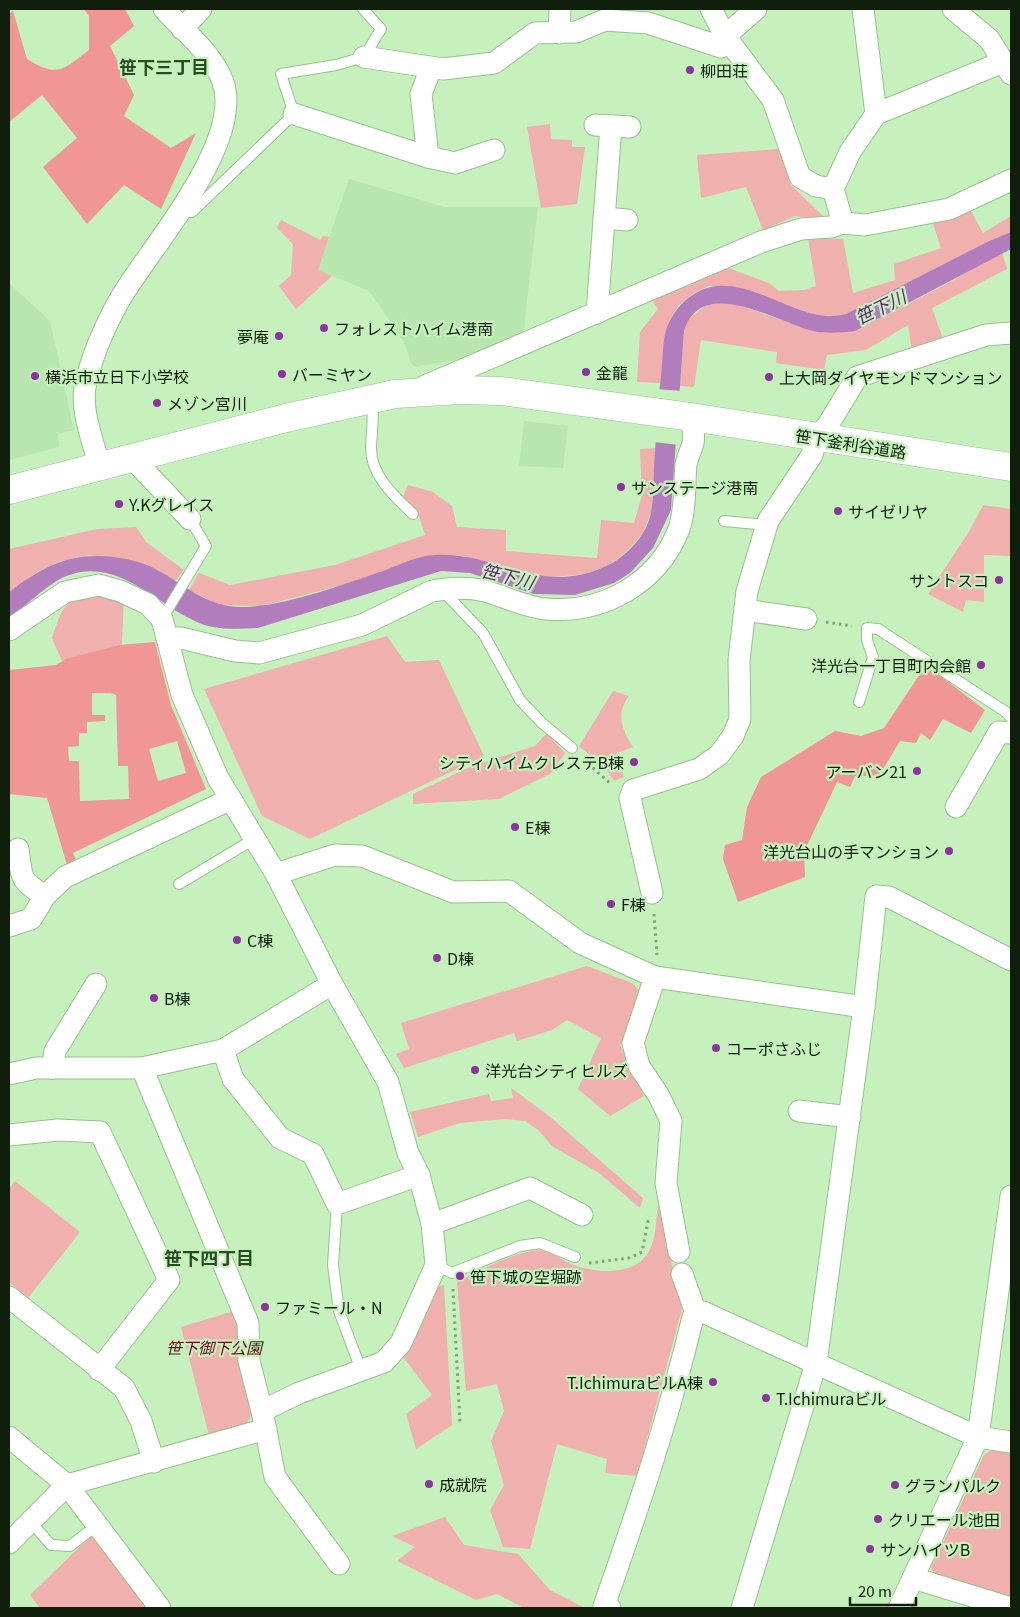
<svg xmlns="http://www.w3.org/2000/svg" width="1020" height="1617" viewBox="0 0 1020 1617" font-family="Georgia,'Noto Sans JP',serif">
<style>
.built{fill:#b7e6ae}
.green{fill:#efb0ae}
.forest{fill:#f09695;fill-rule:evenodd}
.water{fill:#b27dbd}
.pier{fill:#c6f1bd}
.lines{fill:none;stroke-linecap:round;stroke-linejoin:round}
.lane-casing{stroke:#97c08f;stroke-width:12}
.street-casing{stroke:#97c08f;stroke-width:23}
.primary-casing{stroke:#97c08f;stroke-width:29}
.path{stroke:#81a27b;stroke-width:3;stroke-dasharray:2.5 4;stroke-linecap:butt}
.lane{stroke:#fff;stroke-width:10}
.street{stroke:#fff;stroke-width:21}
.primary{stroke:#fff;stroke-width:28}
.poi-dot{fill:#8c339e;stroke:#c6f1bd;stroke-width:2}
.labels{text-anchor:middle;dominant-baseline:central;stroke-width:4.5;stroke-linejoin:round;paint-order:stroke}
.poi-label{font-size:16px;fill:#0f1f0c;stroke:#c6f1bd;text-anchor:start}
.street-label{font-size:16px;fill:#0f1f0c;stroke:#c6f1bd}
.park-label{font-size:16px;font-style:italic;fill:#75071b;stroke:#c6f1bd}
.neighbourhood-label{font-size:18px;font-weight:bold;fill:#284c21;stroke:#c6f1bd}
.water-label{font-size:18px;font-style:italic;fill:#672674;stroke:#c6f1bd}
</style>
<rect width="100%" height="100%" fill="#c6f1bd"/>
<!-- built -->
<g class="built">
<path d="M349,179L445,207H538L523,335L466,358L415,367L411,363L405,345L396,330L369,291L318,270Z"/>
<path d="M9,283L50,321L74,430L58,434L59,447L9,460Z"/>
<path d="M524,421L568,426L563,468L519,466Z"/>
</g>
<!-- green -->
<g class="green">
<path d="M550,124L551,139L572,140V147H585L577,204L541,208L527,127Z"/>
<path d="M781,149L791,185L827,220L795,216L763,230L746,187L701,198L697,155Z"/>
<path d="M971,211L983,233L1011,216V232L989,241L846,314L826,317L813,314L725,286H709L694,293L679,305L671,318L666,331L660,383L637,382L640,332L658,309L650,297L723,266L769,283L779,291L804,290L816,286L808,238L843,239L853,293L895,280L894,264L941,248L933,224Z"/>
<path d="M281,220L320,240L323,236L329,237L318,270L332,276L296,309L279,286L291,275L293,244L277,228Z"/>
<path d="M1002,252L1007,269L932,308L944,342L912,352L908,325L866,350L827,355L824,370L776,363L777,352L701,340L694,387L680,386L684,331L687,320L708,304L719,302L736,304L810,330L855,331L943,286Z"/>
<path d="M656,448L653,507L643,533L627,551L609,565L585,574L544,578L463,556L432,555L346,584L262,606L219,605L189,590L199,573L230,585L335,565L425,535L418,513L402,499L408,485L433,492L452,506L457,527L506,530V551L597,558L601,520L634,523L642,495L640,449Z"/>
<path d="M983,505L1011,509V556L984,555V602L966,600L963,612L928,594L970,530Z"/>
<path d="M136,527L146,542L184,570L175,581L158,570L89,555L61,561L39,571L9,592V549L97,529Z"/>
<path d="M89,593L124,595L122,644L62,661L52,638C61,612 62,602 89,593Z"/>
<path d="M387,636L405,662L439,660L484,756L310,839L262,816L204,689Z"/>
<path d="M613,691L629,696C615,715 622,729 633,747L617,753L624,777L614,781L606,769L579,746Z"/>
<path d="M547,733L565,753L550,774L499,799L413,804V794L472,766L535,746Z"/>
<path d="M587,966L632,983L640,991L631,1024L620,1045L644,1096L610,1116L578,1089L601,1038L567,1020L552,1030L517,1041L514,1033L404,1068L396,1054L409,1049L401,1023Z"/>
<path d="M511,1088L549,1116L643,1198L640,1208L599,1173L552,1146L538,1130L525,1121L505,1119L460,1123L418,1137L410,1112L489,1094L491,1101L513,1098Z"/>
<path d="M15,1181L80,1232L28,1298L9,1282V1189Z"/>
<path d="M663,1199L672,1267L682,1309L637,1476L605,1473L607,1459L557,1444L530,1549L503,1547L490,1510L504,1485L491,1441L504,1411L497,1384L466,1391L457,1281C483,1270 512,1252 540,1250C549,1250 562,1260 571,1264C592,1273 634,1277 648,1253C657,1239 656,1216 659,1200Z"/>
<path d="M444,1285L452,1425L416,1449L406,1414L432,1395L404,1358L433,1289Z"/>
<path d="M237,1310L254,1410L244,1428L210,1439L181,1327Z"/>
<path d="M994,1448L1011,1451V1600L937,1578L931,1568L984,1455Z"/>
<path d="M445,1517L464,1545L518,1554L550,1590L585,1608H524L497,1594L476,1600L397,1561L415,1547L392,1536Z"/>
<path d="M92,1535L147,1608H40L30,1595Z"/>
</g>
<!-- forest -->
<g class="forest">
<path d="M84,9H125L134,26L110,46L134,95L124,116L171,148L196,133L161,209L124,185L87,224L43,167L77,138L42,95L9,122V14L13,11L27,59C57,78 63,70 89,50V16Z"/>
<path d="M155,642L171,705L206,789L73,853L79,866L68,868L47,798L9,794V670L56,665L66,659L119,645ZM92,693H110L116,695L118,766H128L129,799L80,801L79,761H69L68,747L79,746V733H87V722L105,721V715H92ZM177,741L186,773L158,781L149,749Z"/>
<path d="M926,665L985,710L971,733L943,719L930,740L921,733L916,743L900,741L879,776H855L850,787L837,782L804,852L805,877L738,902L723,859L725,845L742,840L747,807L761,777L835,731L861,736L884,728Z"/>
</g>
<!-- water -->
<path class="water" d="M1011,232V249L855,331C839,333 824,334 809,330C774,320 701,275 684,331L671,510L653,548L630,573L614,583L575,595L534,594L470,573L441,571L258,628C237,629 215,631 195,621C153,602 116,555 64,577C48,584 23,608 9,618V592C44,566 69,552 114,557C130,559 148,564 161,572C190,589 210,608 245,607C285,606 345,584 383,571C399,565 419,555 435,555C498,552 542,597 606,566C620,560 635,546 643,533C655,514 653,491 654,469C656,435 658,400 662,365C663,353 663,339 667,327C673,313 681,302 694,294C735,268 783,312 825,316C831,317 839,315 846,314L989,241Z"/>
<!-- pier -->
<path class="pier" d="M657,389L682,391L679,445L654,442Z"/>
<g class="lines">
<!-- lane casing -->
<g class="lane-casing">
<g id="lane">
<path d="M181,212H192L294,114L281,74L336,65L364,57L381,29L363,9"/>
<path d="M372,400C374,416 372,430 371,446C370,475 394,496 413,514"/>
<path d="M724,521L767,525"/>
<path d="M442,590L483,633L520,700L542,723L572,748"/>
<path d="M162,619L206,546L190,519"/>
<path d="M859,702L873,657L867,640V628L878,629L1006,712L1011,718"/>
<path d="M179,884L254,839"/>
<path d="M337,1204L333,1265L339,1311L361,1370"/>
<path d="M436,1265L452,1273L520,1246L540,1243L575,1257"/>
<path d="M31,1522L51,1545L70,1546L97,1525"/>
</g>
</g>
<!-- street casing -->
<g class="street-casing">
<g id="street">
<path d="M711,9L725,36L773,100L800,177L816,186L833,189"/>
<path d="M863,9L876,114"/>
<path d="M953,9L989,39L1011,74"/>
<path d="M182,29L201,9"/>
<path d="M559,33L560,9"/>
<path d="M725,36L756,9"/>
<path d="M364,57L443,69L494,63L535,33L576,32L605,20L648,23L721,47L731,43"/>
<path d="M294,114L428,157L455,163L494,150"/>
<path d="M595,125L630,127"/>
<path d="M428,157L421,94L431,68"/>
<path d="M604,218L627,220"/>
<path d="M843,223L833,189L850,152L876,114L1003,62"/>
<path d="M597,313L611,126"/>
<path d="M425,386L761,242L801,229L831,227L843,223L865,225L949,209L1011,180"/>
<path d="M132,458L190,519"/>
<path d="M99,465C93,440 81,413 85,387C91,357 105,326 120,299C150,248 244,143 223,82C213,54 183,30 164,9"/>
<path d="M745,610L806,619"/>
<path d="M9,630L65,592L99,585L120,591L148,604L162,619L182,695L218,778L276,874L332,984L388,1082L408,1153L419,1175L432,1224L436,1265L401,1343L384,1362L299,1393L262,1411L275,1477L339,1564"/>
<path d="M167,638H181L235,651L259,653L362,625L432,591C449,588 468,587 485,591C506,597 524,607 546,609C603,614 658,583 679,529C686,509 684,485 686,465C687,458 691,451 693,443C695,436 692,425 691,417"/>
<path d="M956,807L999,732L1011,733"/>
<path d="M18,849C22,878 19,880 45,896"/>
<path d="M276,874L335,855L362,856L453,892L509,891L580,943L655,977L864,1007L876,896L889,897L1011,960"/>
<path d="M652,893L630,798L633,790L699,769L719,755L733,736L740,719L739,660L747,591L768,521L812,455L816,438L828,425L857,377L986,335L1011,333"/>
<path d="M9,926L31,919L45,896L65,877L231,799"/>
<path d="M655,977L633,1043L639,1066L659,1096L671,1121L666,1183L679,1252"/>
<path d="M223,1050L233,1079L280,1138L313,1154L337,1204L419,1175"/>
<path d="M52,1068L55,1051L96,984"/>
<path d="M142,1068L248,1323L249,1361L262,1411"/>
<path d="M9,1074L36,1068H142L223,1050L332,984"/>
<path d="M799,1111L850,1117"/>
<path d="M9,1135L58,1130L100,1132L169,1280L99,1370"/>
<path d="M432,1224L530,1188L582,1215"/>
<path d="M682,1274L696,1313"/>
<path d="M9,1297L124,1388L141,1421L154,1462"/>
<path d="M696,1313L703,1312L978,1437L1011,1196"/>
<path d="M9,1437L67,1485L160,1608"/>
<path d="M9,1543L67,1485L266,1429"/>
<path d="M913,1578L978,1437L1011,1442"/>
<path d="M610,1608L604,1606C638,1509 669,1417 693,1317L696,1313"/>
<path d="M742,1608L816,1363L864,1007"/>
<path d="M899,1608L913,1578L1011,1608"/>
</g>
</g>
<!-- primary casing -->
<g class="primary-casing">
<path id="primary" d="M9,490L286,418L395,394L459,390L501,391L691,417L1011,467"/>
</g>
<!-- path -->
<g class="path">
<path d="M826,622L852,626"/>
<path d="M583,759L612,785"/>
<path d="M654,914L657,955"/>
<path d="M589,1263L629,1258L642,1252L649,1216"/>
<path d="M453,1289L460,1423"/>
</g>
<!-- lane -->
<use href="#lane" class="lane"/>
<!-- street -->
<use href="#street" class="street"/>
<!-- primary -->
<use href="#primary" class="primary"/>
</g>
<!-- markers -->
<g class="poi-dot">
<circle cx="690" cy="70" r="5"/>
<circle cx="324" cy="328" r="5"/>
<circle cx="279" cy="336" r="5"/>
<circle cx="586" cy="372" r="5"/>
<circle cx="282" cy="374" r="5"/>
<circle cx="35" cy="376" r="5"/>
<circle cx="769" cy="377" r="5"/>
<circle cx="157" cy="403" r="5"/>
<circle cx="621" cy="487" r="5"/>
<circle cx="119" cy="504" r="5"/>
<circle cx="838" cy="511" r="5"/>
<circle cx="999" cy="580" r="5"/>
<circle cx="981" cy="665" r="5"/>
<circle cx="634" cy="762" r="5"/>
<circle cx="917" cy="771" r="5"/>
<circle cx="515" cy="827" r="5"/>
<circle cx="949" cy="851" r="5"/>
<circle cx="611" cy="904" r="5"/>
<circle cx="237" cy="940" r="5"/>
<circle cx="437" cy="958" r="5"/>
<circle cx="154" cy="998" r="5"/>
<circle cx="716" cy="1048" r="5"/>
<circle cx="475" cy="1070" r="5"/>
<circle cx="460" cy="1276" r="5"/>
<circle cx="265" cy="1307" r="5"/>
<circle cx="713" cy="1382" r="5"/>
<circle cx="766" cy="1398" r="5"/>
<circle cx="429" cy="1484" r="5"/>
<circle cx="895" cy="1485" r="5"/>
<circle cx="878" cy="1519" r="5"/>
<circle cx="870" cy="1549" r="5"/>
</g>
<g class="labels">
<!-- poi labels -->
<g class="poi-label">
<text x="700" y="70">柳田荘</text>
<text x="334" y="328">フォレストハイム港南</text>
<text x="269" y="336" text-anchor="end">夢庵</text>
<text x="596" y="372">金龍</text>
<text x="292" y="374">バーミヤン</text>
<text x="45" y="376">横浜市立日下小学校</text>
<text x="779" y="377">上大岡ダイヤモンドマンション</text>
<text x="167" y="403">メゾン宮川</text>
<text x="631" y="487">サンステージ港南</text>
<text x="129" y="504">Y.Kグレイス</text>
<text x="848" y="511">サイゼリヤ</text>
<text x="989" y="580" text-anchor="end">サントスコ</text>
<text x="971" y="665" text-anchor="end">洋光台一丁目町内会館</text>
<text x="624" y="762" text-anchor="end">シティハイムクレステB棟</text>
<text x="907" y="771" text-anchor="end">アーバン21</text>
<text x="525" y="827">E棟</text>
<text x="939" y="851" text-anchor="end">洋光台山の手マンション</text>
<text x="621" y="904">F棟</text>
<text x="247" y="940">C棟</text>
<text x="447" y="958">D棟</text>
<text x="164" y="998">B棟</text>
<text x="726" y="1048">コーポさふじ</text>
<text x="485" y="1070">洋光台シティヒルズ</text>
<text x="470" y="1276">笹下城の空堀跡</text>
<text x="275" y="1307">ファミール・N</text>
<text x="703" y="1382" text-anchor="end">T.IchimuraビルA棟</text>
<text x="776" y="1398">T.Ichimuraビル</text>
<text x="439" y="1484">成就院</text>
<text x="905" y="1485">グランパルク</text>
<text x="888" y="1519">クリエール池田</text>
<text x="880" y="1549">サンハイツB</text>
</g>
<!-- street labels -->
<g class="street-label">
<text transform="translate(851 443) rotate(9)">笹下釜利谷道路</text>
</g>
<!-- park labels -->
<g class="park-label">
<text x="214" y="1347">笹下御下公園</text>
</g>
<!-- neighbourhood labels -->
<g class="neighbourhood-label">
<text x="164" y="66">笹下三丁目</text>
<text x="209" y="1257">笹下四丁目</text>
</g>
<!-- water labels -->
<g class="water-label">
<text transform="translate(880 306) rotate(-26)">笹下川</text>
<text transform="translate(508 575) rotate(14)">笹下川</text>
</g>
</g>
<!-- border -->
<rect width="1020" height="1617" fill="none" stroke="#0f1f0c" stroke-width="20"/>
<!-- scale -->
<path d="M850 1597v8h66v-8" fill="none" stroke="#0f1f0c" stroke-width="2.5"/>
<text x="858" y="1597" font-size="15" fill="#0f1f0c" stroke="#c6f1bd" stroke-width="4" paint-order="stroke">20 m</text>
</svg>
